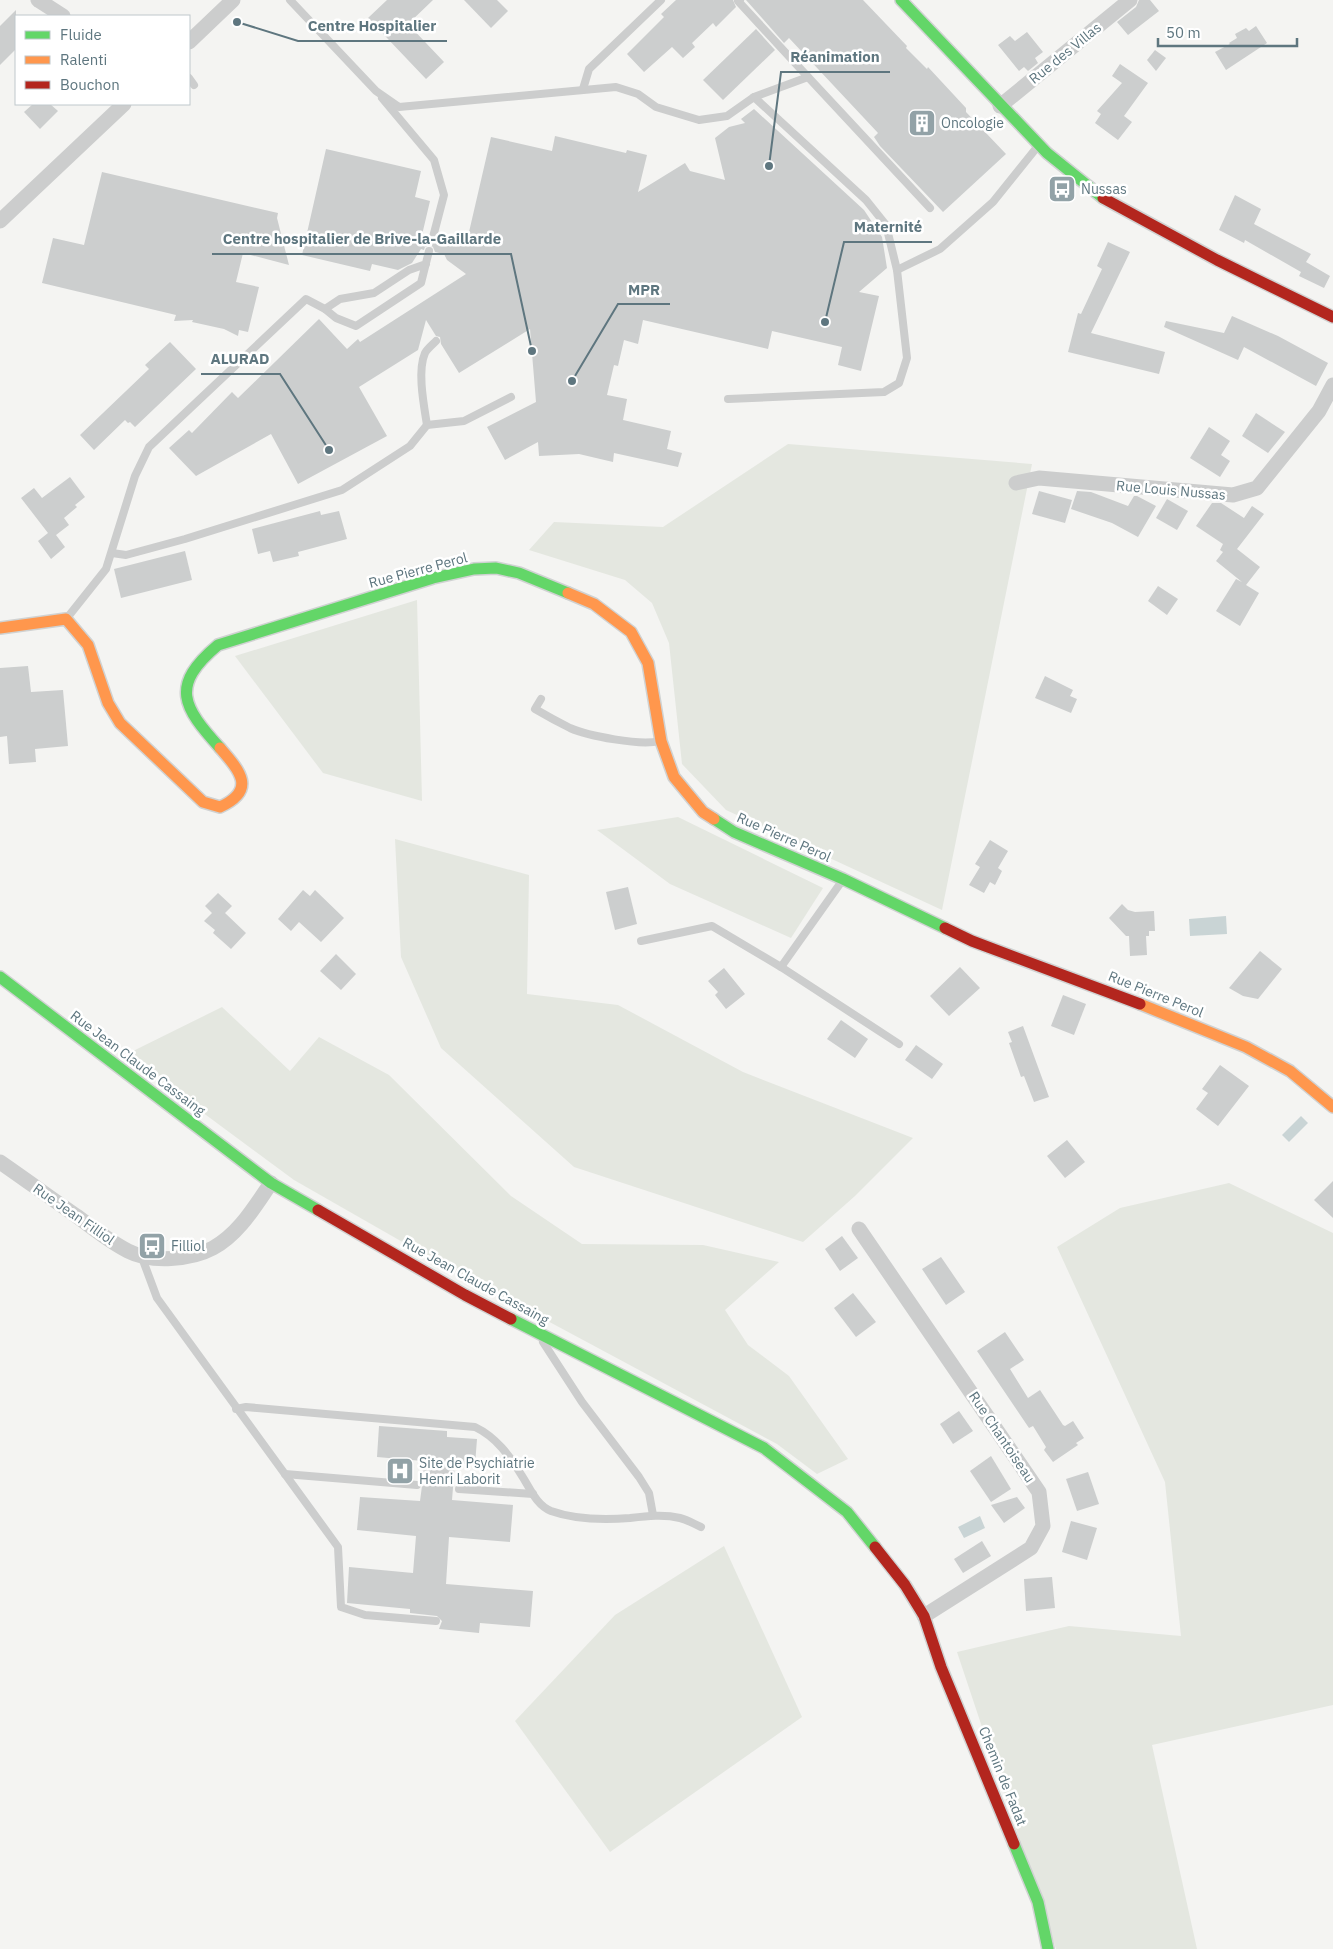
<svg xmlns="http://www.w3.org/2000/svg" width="1333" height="1949" viewBox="0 0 1333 1949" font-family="'IBM Plex Sans',sans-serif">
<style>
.green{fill:#e4e7e0}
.water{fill:#c9d4d5}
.building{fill:#cccece}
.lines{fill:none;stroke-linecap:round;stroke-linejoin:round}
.fast-casing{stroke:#d0d2d2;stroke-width:14}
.slow-casing{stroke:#d0d2d2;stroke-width:14}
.jam-casing{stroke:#d0d2d2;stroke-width:14}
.lane{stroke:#cccdcd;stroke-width:8}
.street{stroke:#cccdcd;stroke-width:15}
.fast{stroke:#63d668;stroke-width:11}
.slow{stroke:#ff974d;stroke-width:11}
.jam{stroke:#b3261e;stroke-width:11}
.labels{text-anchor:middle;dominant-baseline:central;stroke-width:5;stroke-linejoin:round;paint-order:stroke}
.street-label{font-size:14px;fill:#5e767f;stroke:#fff}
.poi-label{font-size:14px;fill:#5e767f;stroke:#fff;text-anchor:start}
.leader{fill:none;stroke:#5e767f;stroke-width:2}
.callout-dot{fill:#5e767f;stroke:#fff;stroke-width:2}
.callout-label{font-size:15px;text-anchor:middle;font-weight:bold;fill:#5e767f;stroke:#fff;stroke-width:5;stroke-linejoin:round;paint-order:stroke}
</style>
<rect width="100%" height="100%" fill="#f4f4f2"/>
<!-- green -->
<g class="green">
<path d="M788,444L1032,464L942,910L726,810L682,764L669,643L652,603L625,580L529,550L554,522L663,527Z"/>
<path d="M417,600L422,801L323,773L235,656Z"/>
<path d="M678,817L823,888L791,938L670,884L597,830Z"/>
<path d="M395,839L529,875L527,994L618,1005L743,1072L913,1138L855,1196L803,1242L574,1167L441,1048L401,957Z"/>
<path d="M222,1007L290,1071L319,1037L389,1075L511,1196L582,1244L703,1245L779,1262L725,1310L748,1345L789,1376L848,1459L817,1474L777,1444L434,1260L294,1180L125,1055Z"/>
<path d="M1229,1183L1333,1233V1705L1152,1745L1197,1949H1056L957,1652L1069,1626L1181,1636L1165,1482L1057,1247L1120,1208Z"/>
<path d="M724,1546L802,1717L610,1852L515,1721L615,1615Z"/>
</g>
<!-- water -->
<g class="water">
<path d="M1226,916L1227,934L1190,936L1189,919Z"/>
<path d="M1301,1116L1308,1123L1289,1142L1282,1135Z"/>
<path d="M980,1516L985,1528L964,1538L958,1527Z"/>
</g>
<!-- building -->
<g class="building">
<path d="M387,0H433L408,24L444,62L426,79L368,18Z"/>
<path d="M464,0H497L508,11L491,28Z"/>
<path d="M676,0H733L736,7L716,27L713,23L692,43L695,47L683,58L672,47L644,72L627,54L664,17L661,14Z"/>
<path d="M746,0H863L907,46L906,48L927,69L928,67L966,108V112L1006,154L943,212L880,146L874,137L878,133L789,38L784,43Z"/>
<path d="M1139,0H1150L1159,11L1128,35L1117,22L1136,7Z"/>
<path d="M16,10V49L0,65V26Z"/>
<path d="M1256,26L1267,43L1226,70L1215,52L1230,44L1229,43L1237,38L1235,34L1246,28L1249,31Z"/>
<path d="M756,29L775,50L723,100L703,80Z"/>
<path d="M1027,32L1043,52L1035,58L1038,63L1028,71L1024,67L1019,71L998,45L1010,36L1015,41Z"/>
<path d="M1155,50L1166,58L1156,71L1147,60Z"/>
<path d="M1120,64L1148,83L1124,116L1132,122L1118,140L1095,123L1101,114L1097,111L1122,83L1112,76Z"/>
<path d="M33,104H50L58,111L40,129L24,112Z"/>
<path d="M754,109L864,210L882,237L887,268L859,292L879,296L861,371L838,365L842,347L772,331L768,349L643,320L638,344L624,340L618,366L614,365L607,395L627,399L623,420L671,431L667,449L682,453L678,467L614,453L613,462L579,454L539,456L538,442L505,460L487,427L536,402L530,329L459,373L441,344L440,337L436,336L426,320L418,350L359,387L387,436L298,484L271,434L196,476L169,448L189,430L192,433L232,392L238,398L319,319L347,349L358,339L360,342L466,274L447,260L444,254L435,252L433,247L430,245L425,247L424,250L421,249L412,263L398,270L372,264L370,271L302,255L326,149L421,171L415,197L430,201L422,235L428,236L429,241L432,242L437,241L438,238L466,245L491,137L552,151L555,136L626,153L627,150L647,155L638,192L685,163L690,171L725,180L715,138L729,127L745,123L741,119Z"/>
<path d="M102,172L278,213L277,218L289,265L243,253L236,282L259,287L248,332L239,330L238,336L224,329L192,322L193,320L174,321L176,315L42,283L53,238L84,245Z"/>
<path d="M1235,195L1261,209L1254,224L1311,254L1306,262L1330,276L1324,288L1299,276L1301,272L1245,240L1244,243L1219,230Z"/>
<path d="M1108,242L1130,252L1091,333L1165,352L1159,374L1068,352L1078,313L1081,314L1102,269L1097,266Z"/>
<path d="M1232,316L1278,336L1328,363L1316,386L1244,347L1238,360L1164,327L1166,321L1224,333Z"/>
<path d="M170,342L196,369L135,427L130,422L128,423L125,420L94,450L80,435L149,369L145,365Z"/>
<path d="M1256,413L1285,432L1268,453L1242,436Z"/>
<path d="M1209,427L1230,441L1221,455L1230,461L1220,477L1190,458Z"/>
<path d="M70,477L85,497L75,505L77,507L64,518L69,525L56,535L65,547L51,559L38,541L48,533L21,498L34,488L42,498Z"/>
<path d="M1039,491L1072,500L1065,523L1032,514Z"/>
<path d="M1077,491L1091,492L1128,506L1134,496H1137L1156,506L1138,537L1112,523L1071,509Z"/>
<path d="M1167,499L1188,511L1177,530L1156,518Z"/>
<path d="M1212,503H1221L1244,518L1252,506L1264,514L1237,549L1260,567L1246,585L1259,593L1240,626L1216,611L1236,579L1242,582L1216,561L1223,552L1220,550L1223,544L1196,526Z"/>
<path d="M320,511L321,515L339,511L347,539L298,552L299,556L273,562L270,551L258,554L252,529Z"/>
<path d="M185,551L192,580L121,598L114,569Z"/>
<path d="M1158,586L1178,599L1167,615L1148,601Z"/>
<path d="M28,666L31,692L63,690L68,746L35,749L36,762L9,764L7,736L0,737V668Z"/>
<path d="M1045,676L1073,690L1070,696L1077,699L1071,713L1035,698Z"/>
<path d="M990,840L1008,851L998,868L1002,871L995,885L990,882L984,893L969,885L980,867L975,864Z"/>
<path d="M628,887L637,924L615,930L606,892Z"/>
<path d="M303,890L310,896L315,890L344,918L321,942L299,922L291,931L278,919Z"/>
<path d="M218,893L232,906L225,913L246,933L231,949L213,933L215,930L204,921L212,913L205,906Z"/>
<path d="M1122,904L1128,910L1135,912L1154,911L1155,931H1149V936H1146L1147,955L1130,956L1129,936H1126L1109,918Z"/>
<path d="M1260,951L1282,969L1258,999L1243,996L1229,988Z"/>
<path d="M336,954L356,974L341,990L320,971Z"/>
<path d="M960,967L980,988L949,1016L930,996Z"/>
<path d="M724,968L745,994L726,1009L715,995L718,992L708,981Z"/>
<path d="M1063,995L1086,1004L1074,1035L1051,1026Z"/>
<path d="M841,1020L868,1039L855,1058L827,1039Z"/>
<path d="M1023,1026L1049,1097L1034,1102L1024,1076L1021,1077L1009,1043L1012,1042L1008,1032Z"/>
<path d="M916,1045L943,1064L932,1079L905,1060Z"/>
<path d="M1220,1065L1249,1086L1218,1126L1196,1109L1208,1093L1202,1089Z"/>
<path d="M1067,1140L1085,1162L1065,1178L1047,1156Z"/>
<path d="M1333,1181V1218L1314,1200Z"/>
<path d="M842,1236L858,1258L840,1271L825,1249Z"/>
<path d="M941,1257L965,1292L946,1305L922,1269Z"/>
<path d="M853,1293L876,1322L856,1337L834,1308Z"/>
<path d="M1005,1332L1024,1360L1010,1369L1028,1398L1040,1390L1063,1425L1065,1426L1073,1421L1084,1438L1076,1443L1078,1445L1053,1462L1044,1450L1046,1447L1033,1426L1029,1428L977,1351Z"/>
<path d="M959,1411L973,1431L953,1444L940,1424Z"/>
<path d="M379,1426L447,1431V1437L477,1439L475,1465L455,1463L452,1500L513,1505L510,1542L449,1537L446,1584L533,1591L530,1627L480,1623L479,1633L439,1629L442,1621L437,1616L410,1613V1609L347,1603L349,1567L413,1573L416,1536L357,1530L360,1497L420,1501L422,1486L423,1461L377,1457Z"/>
<path d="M991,1456L1011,1489L991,1502L970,1471Z"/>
<path d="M1088,1472L1099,1504L1077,1511L1066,1479Z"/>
<path d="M1017,1497L1025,1508L1004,1523L991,1505Z"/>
<path d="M1071,1521L1097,1528L1087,1560L1062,1552Z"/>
<path d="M982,1541L991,1556L963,1573L954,1559Z"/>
<path d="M1052,1577L1055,1608L1026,1611L1024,1579Z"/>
</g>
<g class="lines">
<!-- fast casing -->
<g class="fast-casing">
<g id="fast">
<path d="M901,0L1047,153L1103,198"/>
<path d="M220,748C183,707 169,686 218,645L433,578L474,569L496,568L519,573L568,593"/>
<path d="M714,819L734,832L843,879L945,928"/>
<path d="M0,977L271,1183L318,1210"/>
<path d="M511,1319L764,1448L847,1512L875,1547"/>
<path d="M1014,1844L1038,1902L1048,1949"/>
</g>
</g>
<!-- slow casing -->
<g class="slow-casing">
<g id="slow">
<path d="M568,593L594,604L631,632L648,663L661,741L674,777L703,812L714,819"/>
<path d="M0,628L66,619L88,645L108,703L120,723L203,802L220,807C257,790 240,771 220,748"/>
<path d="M1140,1004L1246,1047L1290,1071L1333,1107"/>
</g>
</g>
<!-- jam casing -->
<g class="jam-casing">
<g id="jam">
<path d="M1103,198L1217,260L1333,317"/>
<path d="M945,928L972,941L1140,1004"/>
<path d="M318,1210L465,1295L511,1319"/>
<path d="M875,1547L905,1585L924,1616L941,1667L1014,1844"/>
</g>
</g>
<!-- lane -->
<g class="lane">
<path d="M290,0L376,91L399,107L616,87L638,94L656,107L699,120L727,116L754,97L866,200L886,225L897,270L907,358L899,383L884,392L728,399"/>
<path d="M740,0L738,1L808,77L754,97"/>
<path d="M808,77L930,208"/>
<path d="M189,78L194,85"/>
<path d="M583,89L589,69L661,0"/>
<path d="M382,98L434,160L444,195L433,237"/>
<path d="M426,264L409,270L374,293L340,299L325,309L336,318L356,326L421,283L429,251"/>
<path d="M897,270L940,249L993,202L1038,146"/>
<path d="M427,425C424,406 417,371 425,353C427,349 433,344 436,341"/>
<path d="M112,553L126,555L185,539L342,490L410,446L427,425L464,421L511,397"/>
<path d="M67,618L106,569L135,476L149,447L306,299L325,309"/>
<path d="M541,699L535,709C547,716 558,722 570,728C588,736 641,746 659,741"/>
<path d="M641,941L712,926L781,967L899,1044"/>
<path d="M781,967L842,881"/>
<path d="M141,1255L157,1298L338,1547L341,1607L365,1615L436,1621"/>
<path d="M543,1342L582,1402L639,1477L649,1493L653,1515"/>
<path d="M236,1409L246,1407L475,1427C496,1437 510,1456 522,1476C530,1488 536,1505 551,1511C576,1520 604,1520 630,1518C647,1516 664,1514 680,1518C688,1520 694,1524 701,1527"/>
<path d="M285,1474L417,1485"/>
<path d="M459,1489L533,1494"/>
</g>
<!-- street -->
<g class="street">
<path d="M38,0L63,16"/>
<path d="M189,42L233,0"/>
<path d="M1000,106L1130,0"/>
<path d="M0,221L124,104"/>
<path d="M1016,483L1039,478L1233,495L1257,488L1319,411L1333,385"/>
<path d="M0,1162C26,1180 52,1199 78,1217C94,1229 110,1242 128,1251C151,1263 191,1260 213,1248C239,1234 255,1206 271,1183"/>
<path d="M859,1229L1039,1492L1043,1526L1031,1548L924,1616"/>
</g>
<!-- fast -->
<use href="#fast" class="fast"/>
<!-- slow -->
<use href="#slow" class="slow"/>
<!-- jam -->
<use href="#jam" class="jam"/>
</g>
<!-- icons -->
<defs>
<g id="building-square" transform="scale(1.4375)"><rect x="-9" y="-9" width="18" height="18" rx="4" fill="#92a2a7" stroke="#fff"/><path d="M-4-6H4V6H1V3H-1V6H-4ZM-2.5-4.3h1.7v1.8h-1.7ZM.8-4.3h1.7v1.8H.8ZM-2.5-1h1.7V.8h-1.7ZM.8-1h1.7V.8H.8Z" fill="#fff"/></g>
<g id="bus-square" transform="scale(1.4375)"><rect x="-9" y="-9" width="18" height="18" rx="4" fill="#92a2a7" stroke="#fff"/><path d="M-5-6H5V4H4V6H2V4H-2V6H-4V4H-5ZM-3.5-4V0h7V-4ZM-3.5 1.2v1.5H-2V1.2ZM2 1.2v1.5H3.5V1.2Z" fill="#fff"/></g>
<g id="hospital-square" transform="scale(1.4375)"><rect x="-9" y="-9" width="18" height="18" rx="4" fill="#92a2a7" stroke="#fff"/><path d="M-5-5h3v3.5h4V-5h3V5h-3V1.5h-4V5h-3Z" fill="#fff"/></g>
</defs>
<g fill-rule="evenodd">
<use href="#building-square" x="922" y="123"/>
<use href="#bus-square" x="1062" y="189"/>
<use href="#bus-square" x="152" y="1246"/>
<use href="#hospital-square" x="400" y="1471"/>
</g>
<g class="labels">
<!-- street labels -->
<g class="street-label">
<text transform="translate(1065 53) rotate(-39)">Rue des Villas</text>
<text transform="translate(1171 490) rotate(5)">Rue Louis Nussas</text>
<text transform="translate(418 570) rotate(-15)">Rue Pierre Perol</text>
<text transform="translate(784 837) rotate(24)">Rue Pierre Perol</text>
<text transform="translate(1156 994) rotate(22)">Rue Pierre Perol</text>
<text transform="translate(138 1063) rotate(37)">Rue Jean Claude Cassaing</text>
<text transform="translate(74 1214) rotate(35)">Rue Jean Filliol</text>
<text transform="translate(476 1281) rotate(29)">Rue Jean Claude Cassaing</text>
<text transform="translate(1002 1437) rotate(56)">Rue Chantoiseau</text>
<text transform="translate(1003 1776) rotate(68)">Chemin de Fadat</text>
</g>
<!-- poi labels -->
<g class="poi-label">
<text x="941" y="123">Oncologie</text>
<text x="1081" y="189">Nussas</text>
<text x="171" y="1246">Filliol</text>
<text x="419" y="1463">Site de Psychiatrie<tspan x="419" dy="16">Henri Laborit</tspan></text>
</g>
</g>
<!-- callouts -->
<path class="leader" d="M237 22L298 41H447M769 166L781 72H890M825 322L844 242H932M532 351L511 254H212M572 381L618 304H670M329 450L280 374H201"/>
<g class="callout-dot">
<circle cx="237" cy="22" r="5"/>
<circle cx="769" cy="166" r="5"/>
<circle cx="825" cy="322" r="5"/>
<circle cx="532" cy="351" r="5"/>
<circle cx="572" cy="381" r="5"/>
<circle cx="329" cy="450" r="5"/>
</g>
<g class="callout-label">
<text x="372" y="31">Centre Hospitalier</text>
<text x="835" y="62">Réanimation</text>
<text x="888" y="232">Maternité</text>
<text x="362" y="244">Centre hospitalier de Brive-la-Gaillarde</text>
<text x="644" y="295">MPR</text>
<text x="240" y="364">ALURAD</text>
</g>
<!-- legend -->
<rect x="15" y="15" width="175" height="90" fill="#ffffff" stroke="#bfc8cc"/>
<rect x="25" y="31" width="25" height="8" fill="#63d668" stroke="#bfc8cc"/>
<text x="60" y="40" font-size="15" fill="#5e767f">Fluide</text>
<rect x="25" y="56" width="25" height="8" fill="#ff974d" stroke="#bfc8cc"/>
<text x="60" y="65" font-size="15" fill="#5e767f">Ralenti</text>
<rect x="25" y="81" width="25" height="8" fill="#b3261e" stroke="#bfc8cc"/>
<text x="60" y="90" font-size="15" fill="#5e767f">Bouchon</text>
<!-- scale -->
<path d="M1158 38v8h139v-8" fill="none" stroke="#5e767f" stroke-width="2.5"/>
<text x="1166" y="38" font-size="15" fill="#5e767f" stroke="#ffffff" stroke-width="4" paint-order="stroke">50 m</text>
</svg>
